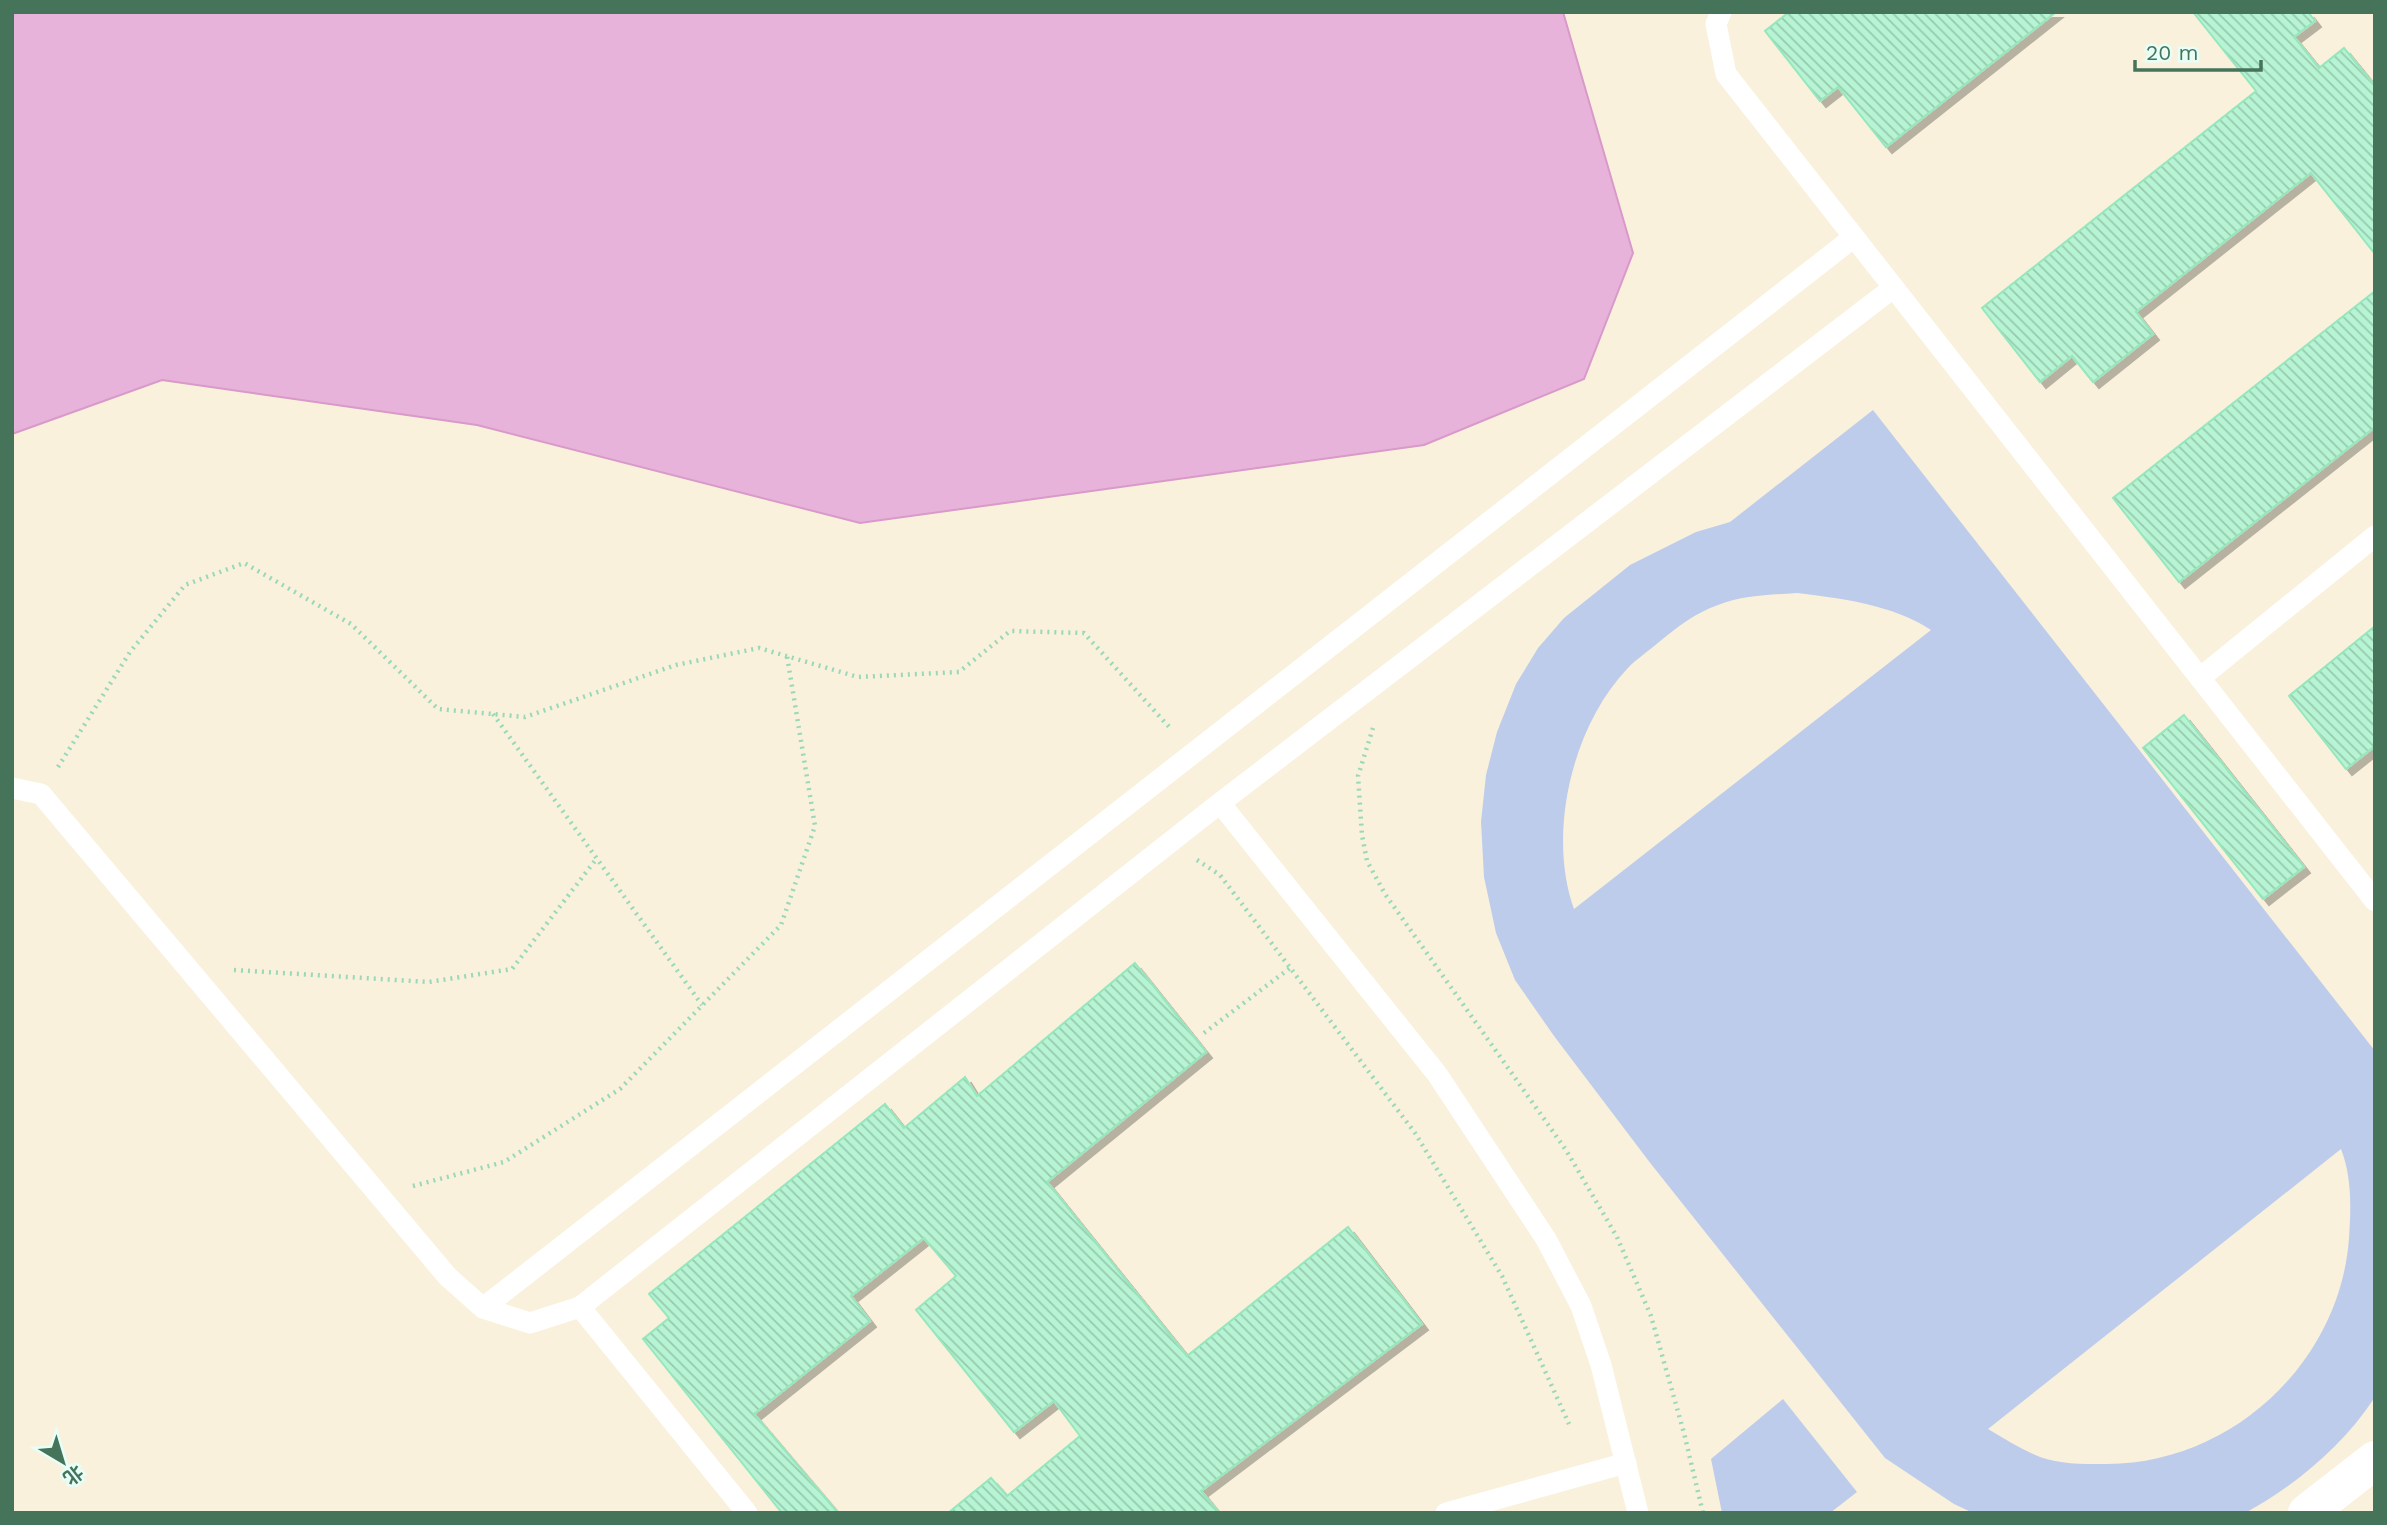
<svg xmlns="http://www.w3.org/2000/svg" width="2387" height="1525" viewBox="0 0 2387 1525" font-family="'Work Sans','Noto Sans SC',sans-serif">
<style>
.education{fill:#f9f1dc}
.grass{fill:#becceb;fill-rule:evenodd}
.water{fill:#e7b3db;stroke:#d999c9;stroke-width:2}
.building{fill:url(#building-back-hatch);stroke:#95e7bc;stroke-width:2;filter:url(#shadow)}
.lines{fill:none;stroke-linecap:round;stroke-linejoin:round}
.path{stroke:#99d8b8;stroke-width:4.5;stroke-dasharray:2 5;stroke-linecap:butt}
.lane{stroke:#fff;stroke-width:21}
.street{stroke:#fff;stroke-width:38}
</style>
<defs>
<pattern id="building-back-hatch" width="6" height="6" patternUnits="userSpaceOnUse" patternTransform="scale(1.75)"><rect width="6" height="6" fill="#b6f4d4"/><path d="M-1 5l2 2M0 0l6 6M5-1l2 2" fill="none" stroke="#96caaf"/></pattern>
<filter id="shadow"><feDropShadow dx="6" dy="6" stdDeviation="0" flood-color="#0004"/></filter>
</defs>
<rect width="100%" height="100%" fill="#dffdf4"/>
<!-- education -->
<rect class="education" x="12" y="12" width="2363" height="1501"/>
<!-- grass -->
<g class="grass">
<path d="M1873,410L2375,1051V1397C2343,1446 2296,1485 2245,1513H1973L1954,1504L1885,1458L1651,1164L1554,1036L1515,980L1496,933L1484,877L1481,822L1486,775L1497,732L1516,684L1538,648L1564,618L1630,565L1696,532L1730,522ZM1797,593C1840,598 1894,605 1931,630L1574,909C1547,834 1572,727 1627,669C1636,659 1649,651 1659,642C1677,627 1697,612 1718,605C1744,595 1770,595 1797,593ZM2341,1149C2352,1177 2351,1209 2349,1238C2340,1364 2229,1466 2103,1464C2082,1464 2059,1464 2040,1457C2022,1450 2005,1439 1988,1429Z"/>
<path d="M1783,1399L1857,1492L1830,1513H1722L1711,1459Z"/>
</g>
<!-- water -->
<path class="water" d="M12,12H1563L1633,253L1584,379L1424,445L860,523L477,425L162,380L12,434Z"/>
<!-- building -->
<g class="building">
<path d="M1789,12H2056L1886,147L1838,87L1820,101L1765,31Z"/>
<path d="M2193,12H2308L2315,21L2294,37L2319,68L2344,48L2375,86V254L2311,173L2136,312L2153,334L2093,382L2072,356L2040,382L1982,308L2256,91Z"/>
<path d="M2375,291V427L2179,582L2113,498Z"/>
<path d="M2375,626V746L2346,769L2289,696Z"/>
<path d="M2184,715L2304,867L2263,899L2143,748Z"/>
<path d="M1135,963L1206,1052L1047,1182L1187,1356L1348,1227L1422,1324L1201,1491L1219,1513H948L991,1478L1007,1496L1080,1436L1054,1401L1014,1432L916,1310L956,1276L924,1238L851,1296L870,1321L754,1414L838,1513H782L643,1339L669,1318L649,1294L885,1104L904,1128L965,1077L977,1096Z"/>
</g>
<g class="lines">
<!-- path -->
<g class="path">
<path d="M493,714L702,1005"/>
<path d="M1373,728L1358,776L1362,835L1367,861L1385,894L1566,1150L1617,1237L1651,1316L1684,1433L1703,1513"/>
<path d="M58,767L130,652L185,585L244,563L351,624L438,709L525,717L676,665L759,648L858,677L959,672L1010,631L1084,633L1171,729"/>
<path d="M1197,860L1220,875L1415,1133L1502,1276L1569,1424"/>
<path d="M234,970L429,982L512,969L597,858"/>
<path d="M1204,1033L1290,968"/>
<path d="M413,1186L504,1162L620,1089L781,925L815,826L787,656"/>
</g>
<!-- lane -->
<g class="lane">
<path d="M1721,12L1716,24L1726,74L2375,901"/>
<path d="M2200,678L2375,536"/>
<path d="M12,788L41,794L448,1277L483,1308L1854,237"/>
<path d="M483,1308L530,1323L580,1307"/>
<path d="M747,1513L580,1307L1220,803"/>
<path d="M1446,1513L1626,1463"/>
<path d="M1638,1513L1601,1365L1581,1306L1546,1239L1437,1074L1220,803L1893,288"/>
</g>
<!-- street -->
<path class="street" d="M2307,1513L2375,1460"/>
</g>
<!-- border -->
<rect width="2387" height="1525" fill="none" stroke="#46745b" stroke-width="28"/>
<!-- north arrow -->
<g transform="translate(63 1462) rotate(142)" stroke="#e6fff8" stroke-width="5" paint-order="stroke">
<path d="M0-5L12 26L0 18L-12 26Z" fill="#46745b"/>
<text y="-10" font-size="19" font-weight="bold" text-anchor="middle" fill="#46745b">北</text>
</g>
<!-- scale -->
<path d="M2135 60v10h126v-10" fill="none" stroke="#46745b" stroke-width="3.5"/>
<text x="2146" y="60" font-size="21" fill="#46745b" stroke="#e6fff8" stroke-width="5" paint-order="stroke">20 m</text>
</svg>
